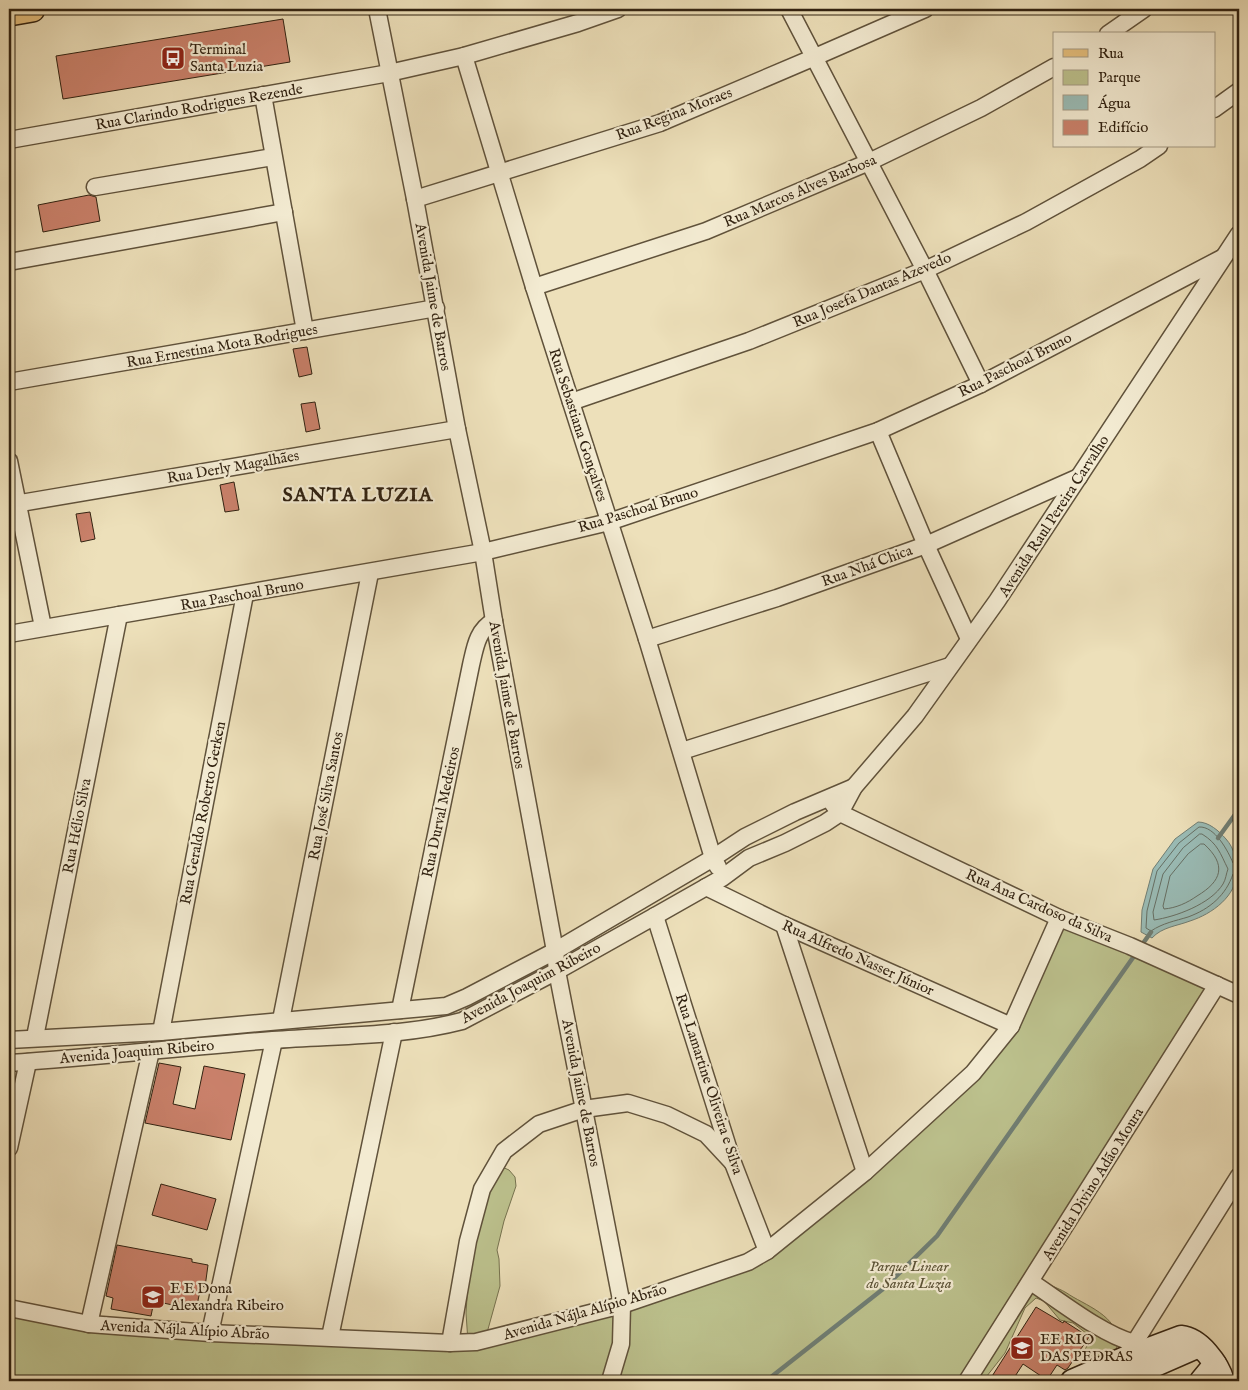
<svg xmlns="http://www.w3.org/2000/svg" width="1248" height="1390" viewBox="0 0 1248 1390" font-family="'IM FELL English',serif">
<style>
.green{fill:#bcc18d;stroke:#76724f}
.water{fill:#9abcb6;stroke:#707e74}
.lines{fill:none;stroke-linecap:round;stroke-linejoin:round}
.shore{stroke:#666f64;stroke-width:1}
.stream{stroke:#707e74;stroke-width:4.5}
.building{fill:#ca816b;stroke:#312211}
.street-casing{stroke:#60523b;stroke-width:19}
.secondary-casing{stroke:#312211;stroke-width:25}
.primary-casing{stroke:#312211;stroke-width:28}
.street{stroke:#f3ebd2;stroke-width:16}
.secondary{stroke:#f3ebd2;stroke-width:22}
.primary{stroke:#e6c07d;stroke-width:25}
.labels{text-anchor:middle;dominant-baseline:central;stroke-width:4.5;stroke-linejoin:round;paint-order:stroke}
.poi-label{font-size:15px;fill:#312211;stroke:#f3ebd2;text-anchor:start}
.street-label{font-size:15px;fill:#312211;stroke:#f3ebd2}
.park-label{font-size:15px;font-style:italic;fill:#5b5236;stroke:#f3ebd2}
.district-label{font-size:20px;font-weight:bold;letter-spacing:1px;fill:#312211;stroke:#f3ebd2}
</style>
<rect width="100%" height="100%" fill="#ede0ba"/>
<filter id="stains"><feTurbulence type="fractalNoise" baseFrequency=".004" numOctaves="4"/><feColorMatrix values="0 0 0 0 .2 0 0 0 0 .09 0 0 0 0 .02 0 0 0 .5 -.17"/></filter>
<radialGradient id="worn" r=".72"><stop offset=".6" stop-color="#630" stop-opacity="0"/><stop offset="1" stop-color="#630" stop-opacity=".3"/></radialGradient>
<!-- green -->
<path class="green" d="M1059,918L1217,985L1038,1279C1045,1284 1051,1285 1059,1289C1064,1291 1068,1294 1073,1297C1096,1310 1126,1322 1115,1354L1081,1367L1085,1360L1084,1352L1091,1337L1073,1323L1060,1320L1044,1301L1036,1298L1025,1308L1005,1353L983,1381H9V1308L89,1324L468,1342L466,1313L468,1283L479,1211L502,1167L509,1170L515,1177L516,1186L504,1221L497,1250L499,1259L500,1286L485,1340L748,1262L865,1172L1011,1026Z"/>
<!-- water -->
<path class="water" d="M1198,822C1209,822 1219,831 1226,839C1234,848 1237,860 1237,871C1237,896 1212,914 1190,921C1177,926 1162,927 1152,938L1141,932L1142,910L1153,869L1175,839Z"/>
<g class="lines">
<!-- shore -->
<g class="shore">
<path d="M1200,834H1202C1218,844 1220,853 1228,869C1226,874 1226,879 1223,884C1211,904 1175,917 1154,920L1153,912L1163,874L1183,848Z"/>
<path d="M1201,844H1204C1227,865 1222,881 1197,896C1187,903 1176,908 1164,909L1163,906L1170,876L1188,854Z"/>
<path d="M1239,866L1233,863C1228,851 1215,826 1199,827L1179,843L1157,871L1147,911L1146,928L1151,931C1163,923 1175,921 1188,917C1210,909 1226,895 1233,874L1239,872"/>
</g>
<!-- stream -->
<g class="stream">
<path d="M1218,838L1239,809"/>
<path d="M766,1381L883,1289L937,1236L1151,932"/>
</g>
</g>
<!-- building -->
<g class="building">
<path d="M283,19L290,62L63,99L56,56Z"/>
<path d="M89,195L96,197L100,221L43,232L38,205Z"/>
<path d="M307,347L312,374L299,377L293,349Z"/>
<path d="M315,402L320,429L306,432L301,404Z"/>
<path d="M234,482L239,510L225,512L220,485Z"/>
<path d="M90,512L95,539L81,542L76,514Z"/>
<path d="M159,1063L181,1067L173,1104L195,1109L204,1066L245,1074L231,1140L145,1123Z"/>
<path d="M161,1184L216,1199L207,1230L152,1215Z"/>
<path d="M117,1245L192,1259V1262L208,1265L205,1287L201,1286L196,1310L154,1301L151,1316L111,1309L113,1298L106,1296Z"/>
<path d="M1036,1307L1063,1323L1064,1321L1089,1337L1068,1368L1065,1370L1057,1365L1047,1380L1023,1364L1012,1381H989Z"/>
</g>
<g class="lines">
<!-- street casing -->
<g class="street-casing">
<g id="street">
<path d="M377,9L415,199L457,429L483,552L494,621L555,951L557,971L622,1305L621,1344L610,1381"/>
<path d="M789,9L925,270L981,384"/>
<path d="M1108,34L1144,9"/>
<path d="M464,56L534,287L647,639L713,858L718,867"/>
<path d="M263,95L305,331"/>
<path d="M1214,109L1239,91"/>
<path d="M9,140L389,73L464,56L578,23L618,9"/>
<path d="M95,187L273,157"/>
<path d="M415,199L660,123L815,57L925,9"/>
<path d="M9,262L284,212"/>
<path d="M534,287L706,231L869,162L981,108L1054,67"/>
<path d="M9,382L436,308"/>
<path d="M571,402L749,341L925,270L1026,222L1140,159L1159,146"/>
<path d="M878,431L926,545L969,639"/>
<path d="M9,461L43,627"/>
<path d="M9,505L457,429"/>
<path d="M9,634L483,552L609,522L878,431L981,384L1222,258"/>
<path d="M647,639L777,598L926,545L1079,477"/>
<path d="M682,751L950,666"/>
<path d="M833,804L840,813L1059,918L1130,946L1239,995"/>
<path d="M706,887L784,925L1011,1026"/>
<path d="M655,916L733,1163L767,1251"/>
<path d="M784,925L865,1172"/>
<path d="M400,1010L471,665C475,648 477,630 494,621"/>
<path d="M281,1020L370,573"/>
<path d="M161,1032L245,594"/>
<path d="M35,1037L119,615"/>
<path d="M9,1040L161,1032L446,1006L467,997L555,951L713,858L745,837L795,812L854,787"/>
<path d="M9,1063C97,1057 185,1047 273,1040C336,1035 401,1037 462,1021L557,971L655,916L722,878L749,858L785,843L825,823L840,813L854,787L915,716L997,601L1239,234"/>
<path d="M9,1148L28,1062"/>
<path d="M1031,1282C1060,1301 1101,1334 1134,1343"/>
<path d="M9,1308L89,1324L210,1333L450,1343L476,1342L622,1305L748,1262L767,1251L865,1172L973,1073L1011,1026L1059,918"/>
<path d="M89,1324L151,1051"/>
<path d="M210,1333L274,1040"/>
<path d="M330,1337L394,1032"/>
<path d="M450,1343L468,1241L482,1189L504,1151L539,1124L584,1109L628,1103L667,1115L706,1134L733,1163"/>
<path d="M967,1381L1217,985"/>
<path d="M1107,1381L1125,1358L1239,1176"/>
</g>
</g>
<!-- secondary casing -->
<g class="secondary-casing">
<g id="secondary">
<path d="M1072,1381L1125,1358L1181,1337C1200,1339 1218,1364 1223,1381"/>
<path d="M1119,1381L1199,1346"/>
<path d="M1201,1381L1215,1364"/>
</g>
</g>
<!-- primary casing -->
<g class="primary-casing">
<path id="primary" d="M9,13L32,9"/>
</g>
<!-- street -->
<use href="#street" class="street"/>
<!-- secondary -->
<use href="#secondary" class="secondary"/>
<!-- primary -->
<use href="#primary" class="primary"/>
</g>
<!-- icons -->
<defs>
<g id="bus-square" transform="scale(1.25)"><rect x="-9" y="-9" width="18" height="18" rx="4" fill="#8f2418" stroke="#f3ebd2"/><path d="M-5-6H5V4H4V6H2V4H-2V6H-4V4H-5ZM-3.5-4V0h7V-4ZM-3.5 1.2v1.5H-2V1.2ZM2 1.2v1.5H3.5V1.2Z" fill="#fff"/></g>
<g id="school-square" transform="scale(1.25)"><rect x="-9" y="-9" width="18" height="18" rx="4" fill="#8f2418" stroke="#f3ebd2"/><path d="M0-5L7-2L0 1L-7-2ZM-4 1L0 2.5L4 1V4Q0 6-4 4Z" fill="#fff"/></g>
</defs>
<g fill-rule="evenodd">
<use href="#bus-square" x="173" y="58"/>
<use href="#school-square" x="153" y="1297"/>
<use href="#school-square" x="1022" y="1348"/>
</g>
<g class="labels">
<!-- poi labels -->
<g class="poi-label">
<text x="190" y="49">Terminal<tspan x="190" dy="17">Santa Luzia</tspan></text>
<text x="170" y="1288">E E Dona<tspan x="170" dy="17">Alexandra Ribeiro</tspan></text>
<text x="1040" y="1339">EE RIO<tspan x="1040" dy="17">DAS PEDRAS</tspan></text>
</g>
<!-- street labels -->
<g class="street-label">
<text transform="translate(199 107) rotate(-10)">Rua Clarindo Rodrigues Rezende</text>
<text transform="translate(674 114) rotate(-21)">Rua Regina Moraes</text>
<text transform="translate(800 191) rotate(-23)">Rua Marcos Alves Barbosa</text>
<text transform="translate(872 290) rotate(-23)">Rua Josefa Dantas Azevedo</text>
<text transform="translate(433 297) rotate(80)">Avenida Jaime de Barros</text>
<text transform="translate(222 346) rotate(-10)">Rua Ernestina Mota Rodrigues</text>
<text transform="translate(1015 365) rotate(-27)">Rua Paschoal Bruno</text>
<text transform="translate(578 425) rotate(72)">Rua Sebastiana Gonçalves</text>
<text transform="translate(233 467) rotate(-10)">Rua Derly Magalhães</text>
<text transform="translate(638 510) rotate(-17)">Rua Paschoal Bruno</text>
<text transform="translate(1054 516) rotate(-57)">Avenida Raul Pereira Carvalho</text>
<text transform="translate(867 566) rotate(-20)">Rua Nhá Chica</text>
<text transform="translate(242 595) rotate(-10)">Rua Paschoal Bruno</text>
<text transform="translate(507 695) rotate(80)">Avenida Jaime de Barros</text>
<text transform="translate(326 796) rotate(-79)">Rua José Silva Santos</text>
<text transform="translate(441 812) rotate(-78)">Rua Durval Medeiros</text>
<text transform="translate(203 813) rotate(-79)">Rua Geraldo Roberto Gerken</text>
<text transform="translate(77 826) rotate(-79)">Rua Hélio Silva</text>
<text transform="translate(1039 906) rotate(24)">Rua Ana Cardoso da Silva</text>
<text transform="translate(858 958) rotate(24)">Rua Alfredo Nasser Júnior</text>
<text transform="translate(531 983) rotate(-28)">Avenida Joaquim Ribeiro</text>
<text transform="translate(137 1052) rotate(-5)">Avenida Joaquim Ribeiro</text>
<text transform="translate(709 1084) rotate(72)">Rua Lamartine Oliveira e Silva</text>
<text transform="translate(581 1093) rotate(79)">Avenida Jaime de Barros</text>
<text transform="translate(1093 1184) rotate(-58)">Avenida Divino Adão Moura</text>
<text transform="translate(585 1312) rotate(-16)">Avenida Nájla Alípio Abrão</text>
<text transform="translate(185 1330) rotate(3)">Avenida Nájla Alípio Abrão</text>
</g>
<!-- park labels -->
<g class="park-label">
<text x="909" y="1266">Parque Linear<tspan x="909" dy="17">do Santa Luzia</tspan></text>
</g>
<!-- district labels -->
<g class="district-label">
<text x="358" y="495">SANTA LUZIA</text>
</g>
</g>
<!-- margin -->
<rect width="1248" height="1390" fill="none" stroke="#ede0ba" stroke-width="30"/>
<rect x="10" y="10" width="1228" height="1370" fill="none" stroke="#312211" stroke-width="2.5"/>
<rect x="15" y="15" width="1218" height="1360" fill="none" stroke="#312211"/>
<!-- legend -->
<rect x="1053" y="32" width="162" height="115" fill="#f3ebd2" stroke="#a59b85"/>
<rect x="1063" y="49" width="25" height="8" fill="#e6c07d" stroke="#a59b85"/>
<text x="1098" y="58" font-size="15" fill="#312211">Rua</text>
<rect x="1063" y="70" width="25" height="15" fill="#bcc18d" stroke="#a59b85"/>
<text x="1098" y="82" font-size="15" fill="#312211">Parque</text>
<rect x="1063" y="95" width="25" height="15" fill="#9abcb6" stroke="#a59b85"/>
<text x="1098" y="108" font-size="15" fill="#312211">Água</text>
<rect x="1063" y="120" width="25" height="15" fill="#ca816b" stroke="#a59b85"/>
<text x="1098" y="132" font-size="15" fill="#312211">Edifício</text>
<rect width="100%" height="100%" filter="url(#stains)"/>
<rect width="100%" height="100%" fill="url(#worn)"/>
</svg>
